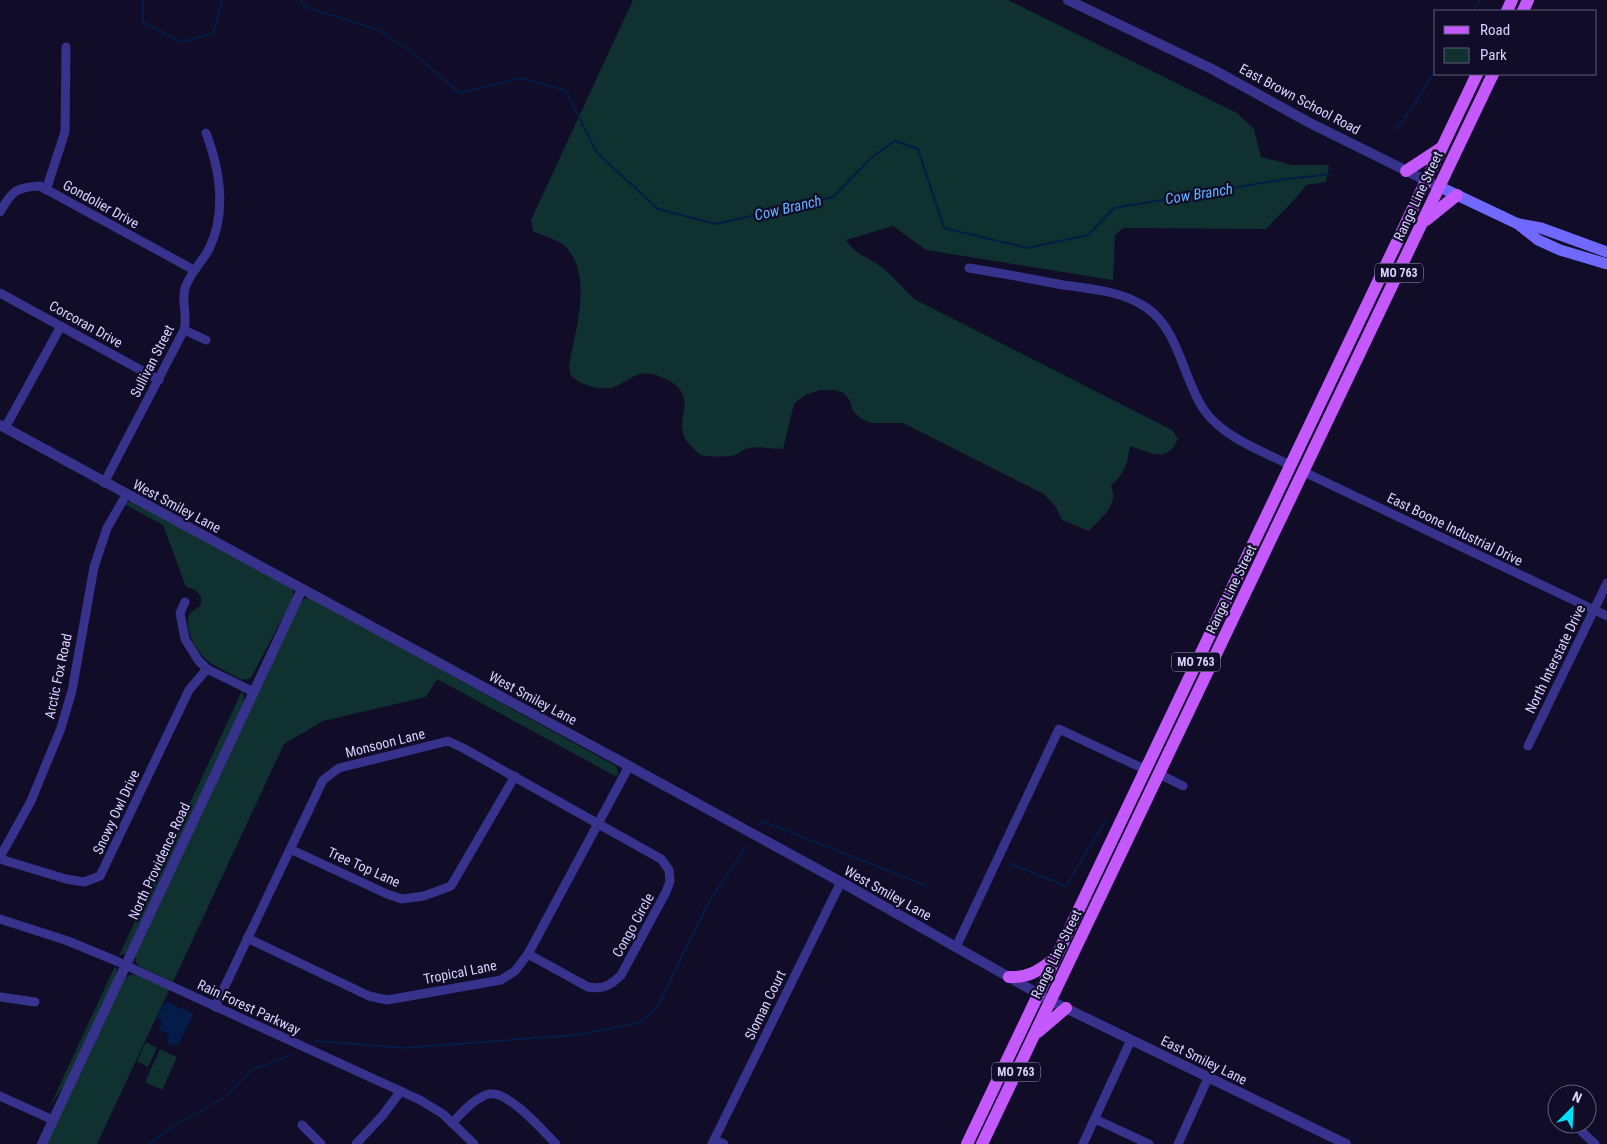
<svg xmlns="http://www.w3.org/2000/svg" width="1607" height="1144" viewBox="0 0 1607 1144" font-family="'Roboto Condensed',sans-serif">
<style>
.green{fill:#0f3231}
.water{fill:#041c48}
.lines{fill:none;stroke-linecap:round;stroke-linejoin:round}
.stream{stroke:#041c48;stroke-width:2}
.minor{stroke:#37328b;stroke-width:9}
.tertiary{stroke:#37328b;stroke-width:10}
.secondary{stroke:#7069ff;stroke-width:11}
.primary{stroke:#c459ff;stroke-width:12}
.labels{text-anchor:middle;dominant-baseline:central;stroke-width:4.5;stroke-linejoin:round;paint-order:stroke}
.shield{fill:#110c27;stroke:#9c97be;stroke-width:1}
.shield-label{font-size:12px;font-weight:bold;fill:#d8d2ff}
.street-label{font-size:14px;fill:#d8d2ff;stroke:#110c27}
.water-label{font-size:15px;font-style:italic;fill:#60b3ff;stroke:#110c27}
</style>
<rect width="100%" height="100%" fill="#110c27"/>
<!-- green -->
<g class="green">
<path d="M633,0H1008L1237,113L1254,129L1261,157L1292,165H1329L1326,182L1306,185L1295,199L1266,229L1123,228L1115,235L1113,280L926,250L893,226L846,240C858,257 865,255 880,266C893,276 903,288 914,299L1172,430L1178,439C1166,465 1150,452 1130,446C1127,465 1125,472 1111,486C1119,506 1102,516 1089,531L1062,520L1056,507L1044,494L903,423H871L860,418L853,411L850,401L844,393L834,390H821L805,395L794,404L783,449C773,449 760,446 749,448C744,449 740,453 735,455C729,457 708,457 701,455C698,454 695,449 692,447C664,422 711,394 656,375C638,369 629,381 614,387C607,390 590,387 584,384C579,383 575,378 571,376L569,366C575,330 594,276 565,246C559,240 541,235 533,231L531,220Z"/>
<path d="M131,501L291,587L293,591V598L251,678C242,682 236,677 229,673C222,669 214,666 208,661C197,652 184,631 189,616C190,611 196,610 200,606C204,595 197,589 186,587L163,525L124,504Z"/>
<path d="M308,597L616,766L618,771L617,777L437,679L426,697L323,721L284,744L173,982L139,966L136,962L135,956L301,601Z"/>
<path d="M242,691L244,697L243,704L126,953L119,956Z"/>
<path d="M115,966L117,970L115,978L66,1083L50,1106Z"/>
<path d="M130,975H138L169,990L97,1144H47L125,978Z"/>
<path d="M146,1042L157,1048L148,1067L137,1061Z"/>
<path d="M160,1049L177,1057L162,1090L145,1082Z"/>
</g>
<!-- water -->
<path class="water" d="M165,1001L194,1014L178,1045L175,1044L174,1046L167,1043V1040L169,1034L159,1029L162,1021L157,1018Z"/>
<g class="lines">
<!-- stream -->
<g class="stream">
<path d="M143,0V22L182,42L213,33L222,0"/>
<path d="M300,0L306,7L378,30L416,55L459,93L523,78L566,91L597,153L658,209L716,224L833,197L872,157L895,141L918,149L944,228L1027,248L1088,235L1114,208L1286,179L1332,174"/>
<path d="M1473,11L1480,0"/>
<path d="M1394,130L1404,120L1436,70"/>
<path d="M759,825L762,821L927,886"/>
<path d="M1009,863L1066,886L1106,820"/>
<path d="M315,1041L404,1048L575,1035L639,1023L658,1006L709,901L746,847"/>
<path d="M149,1144L175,1125L225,1097L252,1070L291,1055"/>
</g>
<!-- minor -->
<g class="minor">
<path d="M46,190L65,132L66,47"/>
<path d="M0,212C12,191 16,187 40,186L194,270"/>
<path d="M969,268C1001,273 1032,279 1063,285C1091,289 1123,291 1147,308C1179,330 1183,379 1204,410C1224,438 1260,450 1290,465"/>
<path d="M0,293L159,380"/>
<path d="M184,330L206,340"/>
<path d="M5,428L61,326"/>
<path d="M1304,472L1607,616"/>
<path d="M104,483L184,330C188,316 181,302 185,288C190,273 202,262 209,249C227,212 220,170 206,133"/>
<path d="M185,602L180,613L185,639L198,660L207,669L254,692"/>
<path d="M1528,746L1607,583"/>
<path d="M1159,774L1183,786"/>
<path d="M290,849L387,894L402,899L424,896L451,886L515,776"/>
<path d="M0,857L31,801L61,728L72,691L94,567L107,528L126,495"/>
<path d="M0,859L66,879L84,882L100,876L189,690L207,669"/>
<path d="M0,919L68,941L114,960L420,1100L443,1114L474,1144"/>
<path d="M247,938L369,996L387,1000L501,980L515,971L528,954L629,766"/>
<path d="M956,947L1059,729L1144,769"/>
<path d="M0,997L35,1002"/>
<path d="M215,1007L323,780L339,768L448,741L463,748L661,859L669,870L670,881L666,892L621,975C611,985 603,990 588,987L528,954"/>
<path d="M0,1096L53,1120"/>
<path d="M1095,1119L1149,1144"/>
<path d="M452,1123C462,1113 474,1098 489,1094C508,1090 543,1131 556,1144"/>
<path d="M302,1125L321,1144"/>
<path d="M1577,1127L1595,1144"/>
<path d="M714,1140L724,1144"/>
<path d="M356,1144L382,1116L401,1091"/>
<path d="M712,1144L841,882"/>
<path d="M1083,1144L1131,1040"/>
<path d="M1178,1144L1208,1078"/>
</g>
<!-- tertiary -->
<g class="tertiary">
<path d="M1068,0L1214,70L1308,122L1433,184"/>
<path d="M0,425L629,766L841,882L1051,1001L1346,1144"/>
<path d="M42,1144L302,589"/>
</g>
<!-- secondary -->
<g class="secondary">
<path d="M1440,187L1518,224L1538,240L1560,250L1607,264"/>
<path d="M1519,224L1541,228L1607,252"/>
</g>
<!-- primary -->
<g class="primary">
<path d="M1507,11L1512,0"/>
<path d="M1523,11L1528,0"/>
<path d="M1406,171L1441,148"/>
<path d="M1426,220L1457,195"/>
<path d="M1009,977C1028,978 1038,971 1053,960"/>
<path d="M1038,1032L1066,1008"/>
<path d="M967,1144L1477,74"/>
<path d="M982,1144L1493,74"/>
</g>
</g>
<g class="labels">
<!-- shield labels -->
<g class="shield">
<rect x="1375" y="263.5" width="48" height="19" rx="4"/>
<rect x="1172" y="652.5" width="48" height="19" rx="4"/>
<rect x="992" y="1062.5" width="48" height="19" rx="4"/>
</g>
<g class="shield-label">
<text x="1399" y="273">MO 763</text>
<text x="1196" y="662">MO 763</text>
<text x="1016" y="1072">MO 763</text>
</g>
<!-- street labels -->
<g class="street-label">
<text transform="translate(1300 99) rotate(28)">East Brown School Road</text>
<text transform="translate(1418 196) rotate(-65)">Range Line Street</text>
<text transform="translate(101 204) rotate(29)">Gondolier Drive</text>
<text transform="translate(86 324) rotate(29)">Corcoran Drive</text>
<text transform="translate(152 361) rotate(-63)">Sullivan Street</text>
<text transform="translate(177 506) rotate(28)">West Smiley Lane</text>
<text transform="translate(1455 529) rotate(26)">East Boone Industrial Drive</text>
<text transform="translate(1231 589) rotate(-64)">Range Line Street</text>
<text transform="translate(1555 659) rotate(-64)">North Interstate Drive</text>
<text transform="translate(58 676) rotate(-78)">Arctic Fox Road</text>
<text transform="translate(533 698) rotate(28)">West Smiley Lane</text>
<text transform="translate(385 743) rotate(-14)">Monsoon Lane</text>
<text transform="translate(116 812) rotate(-65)">Snowy Owl Drive</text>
<text transform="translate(159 861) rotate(-65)">North Providence Road</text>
<text transform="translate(364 867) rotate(24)">Tree Top Lane</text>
<text transform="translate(888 893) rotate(29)">West Smiley Lane</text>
<text transform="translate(633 925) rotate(-61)">Congo Circle</text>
<text transform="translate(1056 954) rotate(-64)">Range Line Street</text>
<text transform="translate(460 972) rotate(-11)">Tropical Lane</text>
<text transform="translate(765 1005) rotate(-64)">Sloman Court</text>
<text transform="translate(249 1007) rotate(25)">Rain Forest Parkway</text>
<text transform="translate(1204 1060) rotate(26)">East Smiley Lane</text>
</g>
<!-- water labels -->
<g class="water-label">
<text transform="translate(1199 194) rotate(-9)">Cow Branch</text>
<text transform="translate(788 208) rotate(-13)">Cow Branch</text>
</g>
</g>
<!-- legend -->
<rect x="1434" y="10" width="162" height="65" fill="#110c27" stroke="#615b7d"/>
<rect x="1444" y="26" width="25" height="8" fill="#c459ff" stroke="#615b7d"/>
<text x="1480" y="35" font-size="15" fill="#d8d2ff">Road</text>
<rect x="1444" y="48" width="25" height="15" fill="#0f3231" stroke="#615b7d"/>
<text x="1480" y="60" font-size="15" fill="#d8d2ff">Park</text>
<!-- north arrow -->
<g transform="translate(1572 1109) rotate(24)"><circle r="24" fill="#110c27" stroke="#615b7d"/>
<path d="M0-4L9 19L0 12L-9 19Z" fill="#00dffd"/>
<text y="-8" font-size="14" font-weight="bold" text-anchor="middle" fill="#d8d2ff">N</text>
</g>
</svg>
